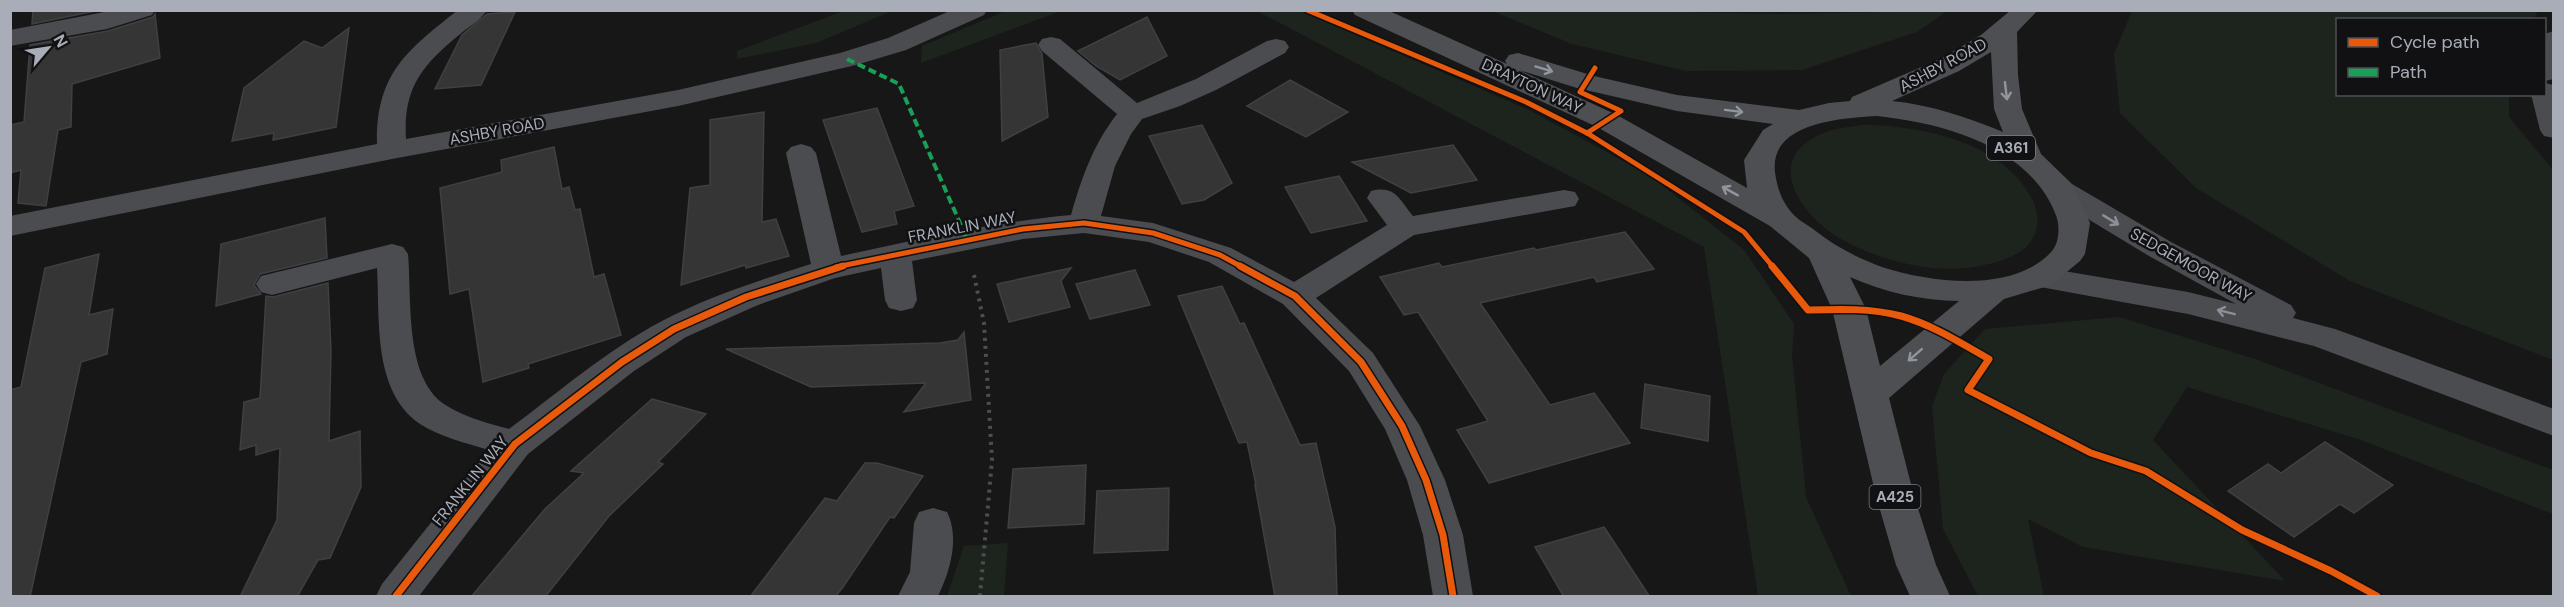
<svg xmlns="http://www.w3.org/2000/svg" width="2564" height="607" viewBox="0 0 2564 607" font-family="'DM Sans',sans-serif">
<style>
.green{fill:#1d241e}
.building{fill:#353536;stroke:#3f4043;stroke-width:1.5}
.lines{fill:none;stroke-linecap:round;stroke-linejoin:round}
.path{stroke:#4d4e52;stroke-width:4;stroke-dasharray:3 5;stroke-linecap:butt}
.minor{fill:#4b4c50;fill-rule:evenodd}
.major{fill:#4d4f52;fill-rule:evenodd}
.quiet{stroke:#1a9f57;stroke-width:4;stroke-dasharray:8 4;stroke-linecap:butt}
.cycleway-far1-casing{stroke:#111113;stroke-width:8}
.cycleway-casing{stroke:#111113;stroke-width:10}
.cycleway-far1{stroke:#e8590c;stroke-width:5}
.cycleway{stroke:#e8590c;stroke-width:7}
.oneway{stroke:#91969e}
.oneway2{stroke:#8c9099}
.labels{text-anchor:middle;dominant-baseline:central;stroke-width:5;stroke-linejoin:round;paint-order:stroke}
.shield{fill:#111113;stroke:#7b7e86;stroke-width:1.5}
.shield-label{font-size:15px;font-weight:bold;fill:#a8adb8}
.street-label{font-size:16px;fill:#a8adb8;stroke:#111113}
</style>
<rect width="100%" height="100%" fill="#171717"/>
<!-- green -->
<g class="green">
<path d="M846,10L892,11L816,43L737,59V51Z"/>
<path d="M1008,10L1061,11L921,63L922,46Z"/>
<path d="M1573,10L1779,14L1947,11L1917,32L1802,70L1686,71L1572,44L1492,11Z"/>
<path d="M1257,11H1301L1529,110L1649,175L1744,250L1794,324L1792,356L1806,497L1851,596H1758L1704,247Z"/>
<path d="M2132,11H2538L2533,20H2338V94L2509,95V117L2553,170V360L2350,281L2196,188L2120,113L2114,54Z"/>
<path d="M1863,125C1920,125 2002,142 2031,197C2038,209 2040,223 2034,236C2026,253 2006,260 1989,264C1940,277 1879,262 1836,236C1800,213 1764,161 1819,135C1833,128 1849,127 1863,125Z"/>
<path d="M2119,317L2255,359L2553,470V514L2358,439L2187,387L2153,440L2285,581L2083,547L2028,519L2044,596H1978L1943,529L1932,407L1944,374L1985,329Z"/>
<path d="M1008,543L1004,596H947L964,546Z"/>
</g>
<!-- building -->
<g class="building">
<path d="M33,10H100L32,24Z"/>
<path d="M515,12L481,85L435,89L462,35L487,14Z"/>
<path d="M155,14L160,58L72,84L71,127L58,130L46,206L18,203L21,170L10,173V125L24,122L30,45L108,31L153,17Z"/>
<path d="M1147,17L1167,56L1120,80L1096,66L1078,51Z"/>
<path d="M349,28L336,127L273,140L274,133L232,141L244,88L304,41L322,48Z"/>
<path d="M1036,43L1042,54L1048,117L1002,141L1000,50Z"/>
<path d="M1290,80L1348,112L1306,137L1247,106Z"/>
<path d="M877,108L914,206L894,211L897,224L862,232L823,120Z"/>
<path d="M764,112L762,222L776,219L789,256L746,268L745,265L681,285L690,188L710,185V120Z"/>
<path d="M1202,125L1232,183L1204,200L1182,204L1149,136Z"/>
<path d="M1453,145L1477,180L1411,193L1352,162Z"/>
<path d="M554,147L562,189L569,187L575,210L580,209L594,277L604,274L621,335L528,364L529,368L483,382L469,289L450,294L440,188L502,172L501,160Z"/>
<path d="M1339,176L1367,221L1311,233L1285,187Z"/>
<path d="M325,218L327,258L260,274L254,285L261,294L216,306L221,244Z"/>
<path d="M1625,232L1654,269L1597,282L1594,277L1480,303L1550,405L1594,393L1630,443L1489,483L1457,430L1488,421L1418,312L1404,315L1380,277L1439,263L1442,267L1534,248L1536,250Z"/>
<path d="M99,254L89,315L113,309L107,354L81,362L30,597H10V390L21,387L45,268Z"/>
<path d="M1071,268L1061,281L1070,307L1009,322L997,284Z"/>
<path d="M1135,270L1150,305L1090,319L1076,284Z"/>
<path d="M328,283L331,351L329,441L360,431L361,487L330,558L318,560L297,597H240L277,520L280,448L256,455V445L240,450L244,402L260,398L266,296L273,297Z"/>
<path d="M1222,286L1240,324L1244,323L1300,445L1316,443L1335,527L1337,597H1275L1255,485H1256L1247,442L1239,443L1178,296Z"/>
<path d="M964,332L971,400L904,412L926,383L811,387L726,349L940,343L958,340Z"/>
<path d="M1645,384L1710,396L1708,441L1641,428Z"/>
<path d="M652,399L706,414L658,462L663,464L609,516L545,597H471L545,509L584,473L571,471Z"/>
<path d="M2325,442L2393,485L2354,513L2340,504L2294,537L2228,491L2268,464L2281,473Z"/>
<path d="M865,463H877L923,476L894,518L890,517L843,587L835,597H750L825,498L837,501Z"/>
<path d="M1086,465L1084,524L1008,528L1013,469Z"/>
<path d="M1169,488L1168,550L1094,553L1097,491Z"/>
<path d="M1604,527L1650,597H1564L1535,547Z"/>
</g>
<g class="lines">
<!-- path -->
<path class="path" d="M974,275L984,323L992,460L980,596"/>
<!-- minor -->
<g class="minor">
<path d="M115,10H155L152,15L107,29L10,46V30Z"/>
<path d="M458,10H487C480,21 468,27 459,35C421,66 403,89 406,139L678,90L840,53L888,38L952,10H987L984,15L906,50L856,65L678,106L392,159L10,236V216L377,144C376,74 406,51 458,10Z"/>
<path d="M2554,31V79L2544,81V34Z"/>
<path d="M1051,37L1060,39L1137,103L1196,79L1267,41L1276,39L1285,41L1289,47L1285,53L1216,90L1180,106L1142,119L1131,134L1115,166L1101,216L1153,223L1231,248L1294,282L1387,225L1367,198L1371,191C1395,185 1399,199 1413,216L1564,190L1575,192L1579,199L1575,206L1414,235L1316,298L1373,353L1420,426L1445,480L1463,535L1473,596H1433L1423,535L1407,480L1385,429L1349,371L1283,304L1209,262L1149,242L1084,233L1023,239L912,261L917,300L913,308L901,311L889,308L885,300L881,268L835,278L758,305L686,337L634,371L528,454L419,596H376L382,584L489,450C466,443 440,437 420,424C372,391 380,318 377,268L272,295L261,292L256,284L261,276L392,244L403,247L408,254C412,298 404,376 444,404C463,417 488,423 509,429C559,392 607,350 662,321C709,296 761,280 811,264L786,153L791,147L801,144L811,147L816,153L841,256C917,240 993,222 1071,215C1082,177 1093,145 1117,114L1042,51L1038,45L1042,39Z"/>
<path d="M2544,83L2554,85V138L2544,136L2540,130L2531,94H2544Z"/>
<path d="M2061,181L2072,184L2171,242L2291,305L2296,313L2293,318L2335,329L2554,409V436L2314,346L2188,314L2029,285L2024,278L2029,271L2040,267L2188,292L2236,304L2149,256L2050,196L2046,190L2050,184Z"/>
<path d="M933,508L947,512C960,538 950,572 938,596H898L910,572L914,523L919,512Z"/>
</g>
<!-- major -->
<path class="major" d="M1352,10H1387L1507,64L1505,61L1509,55L1518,53L1594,76L1677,95L1799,110L1829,103L1850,101L1852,97L1940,59L1981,35L2011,10H2038L2017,32L2018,75L2022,109L2041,154L2072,184L2090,223L2085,254L2080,261L2051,285L2004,299L1889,398L1914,496L1936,565L1950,596H1910L1896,565L1876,496L1832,309L1809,258L1770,226L1597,127L1355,15ZM1991,52L1994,109L2003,132C1967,117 1931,105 1892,101L1959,71ZM1519,70L1577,88L1677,111L1773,124L1763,130L1744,160L1747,188L1617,115ZM1877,116C1943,123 2028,146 2055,213C2060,223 2060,242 2052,251C2015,293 1933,283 1885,268C1859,259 1834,246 1813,229C1806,224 1797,219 1792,213C1781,200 1777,187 1775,172C1769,122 1843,118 1877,116ZM1850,277C1883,292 1923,301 1959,301L1880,366L1866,309Z"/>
<!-- quiet -->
<path class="quiet" d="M847,59L899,84L967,239"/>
<!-- cycleway-far1 casing -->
<g class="cycleway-far1-casing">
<g id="cycleway-far1">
<path d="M1307,10L1526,102L1587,133L1744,232L1773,267"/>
<path d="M1587,133L1621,111L1580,92L1595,68"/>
<path d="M836,267L1023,229L1084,223L1153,233L1220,255L1242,267"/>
</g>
</g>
<!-- cycleway casing -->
<g class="cycleway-casing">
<g id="cycleway">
<path d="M1240,266L1295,296L1361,362L1402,426L1426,480L1443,535L1453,596"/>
<path d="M1772,266L1808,310C1839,309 1871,308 1901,316C1933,325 1961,343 1989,359L1968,390L2091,453L2146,471L2242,530L2331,571L2377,596"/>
<path d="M396,596L515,444L622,362L674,329L746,297L843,266"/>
</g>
</g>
<!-- cycleway-far1 -->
<use href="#cycleway-far1" class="cycleway-far1"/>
<!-- cycleway -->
<use href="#cycleway" class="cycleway"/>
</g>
<!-- one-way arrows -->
<defs><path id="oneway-shaft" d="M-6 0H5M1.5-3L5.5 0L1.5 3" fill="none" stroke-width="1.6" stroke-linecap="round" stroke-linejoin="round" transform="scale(1.5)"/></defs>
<g class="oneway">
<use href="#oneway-shaft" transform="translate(1544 69) rotate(17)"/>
<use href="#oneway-shaft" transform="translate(2006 91) rotate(83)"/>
<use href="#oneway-shaft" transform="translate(1734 111) rotate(7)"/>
<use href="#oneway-shaft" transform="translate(1730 191) rotate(-151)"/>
<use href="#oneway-shaft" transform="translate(1915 355) rotate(139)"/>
</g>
<g class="oneway2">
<use href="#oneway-shaft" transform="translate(2111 220) rotate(31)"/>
<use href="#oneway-shaft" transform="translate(2226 312) rotate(-166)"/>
</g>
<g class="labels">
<!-- shield labels -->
<g class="shield">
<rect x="1987" y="136" width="48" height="24" rx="4.5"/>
<rect x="1869.5" y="485" width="51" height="24" rx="4.5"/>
</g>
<g class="shield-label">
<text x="2011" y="148">A361</text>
<text x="1895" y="497">A425</text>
</g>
<!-- street labels -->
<g class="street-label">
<text transform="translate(1943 65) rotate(-28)">ASHBY ROAD</text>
<text transform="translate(1532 86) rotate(25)">DRAYTON WAY</text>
<text transform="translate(497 131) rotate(-10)">ASHBY ROAD</text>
<text transform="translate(962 227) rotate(-11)">FRANKLIN WAY</text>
<text transform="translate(2191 265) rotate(29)">SEDGEMOOR WAY</text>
<text transform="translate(470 481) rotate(-51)">FRANKLIN WAY</text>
</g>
</g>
<!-- border -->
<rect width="2564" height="607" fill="none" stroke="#a8adb8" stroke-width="24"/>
<!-- legend -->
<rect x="2336" y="18" width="210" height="78" fill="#111113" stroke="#4d4f55" stroke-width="1.5"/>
<rect x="2348" y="38" width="30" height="9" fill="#e8590c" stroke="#4d4f55" stroke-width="1.5"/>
<text x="2390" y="48" font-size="18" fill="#a8adb8">Cycle path</text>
<rect x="2348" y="68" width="30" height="9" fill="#1a9f57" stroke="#4d4f55" stroke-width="1.5"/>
<text x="2390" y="78" font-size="18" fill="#a8adb8">Path</text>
<!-- north arrow -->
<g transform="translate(48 48) rotate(61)" stroke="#111113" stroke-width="4.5" paint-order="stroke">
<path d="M0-4.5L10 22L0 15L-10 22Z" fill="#a8adb8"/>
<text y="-9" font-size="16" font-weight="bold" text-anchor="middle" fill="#a8adb8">N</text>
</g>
</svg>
